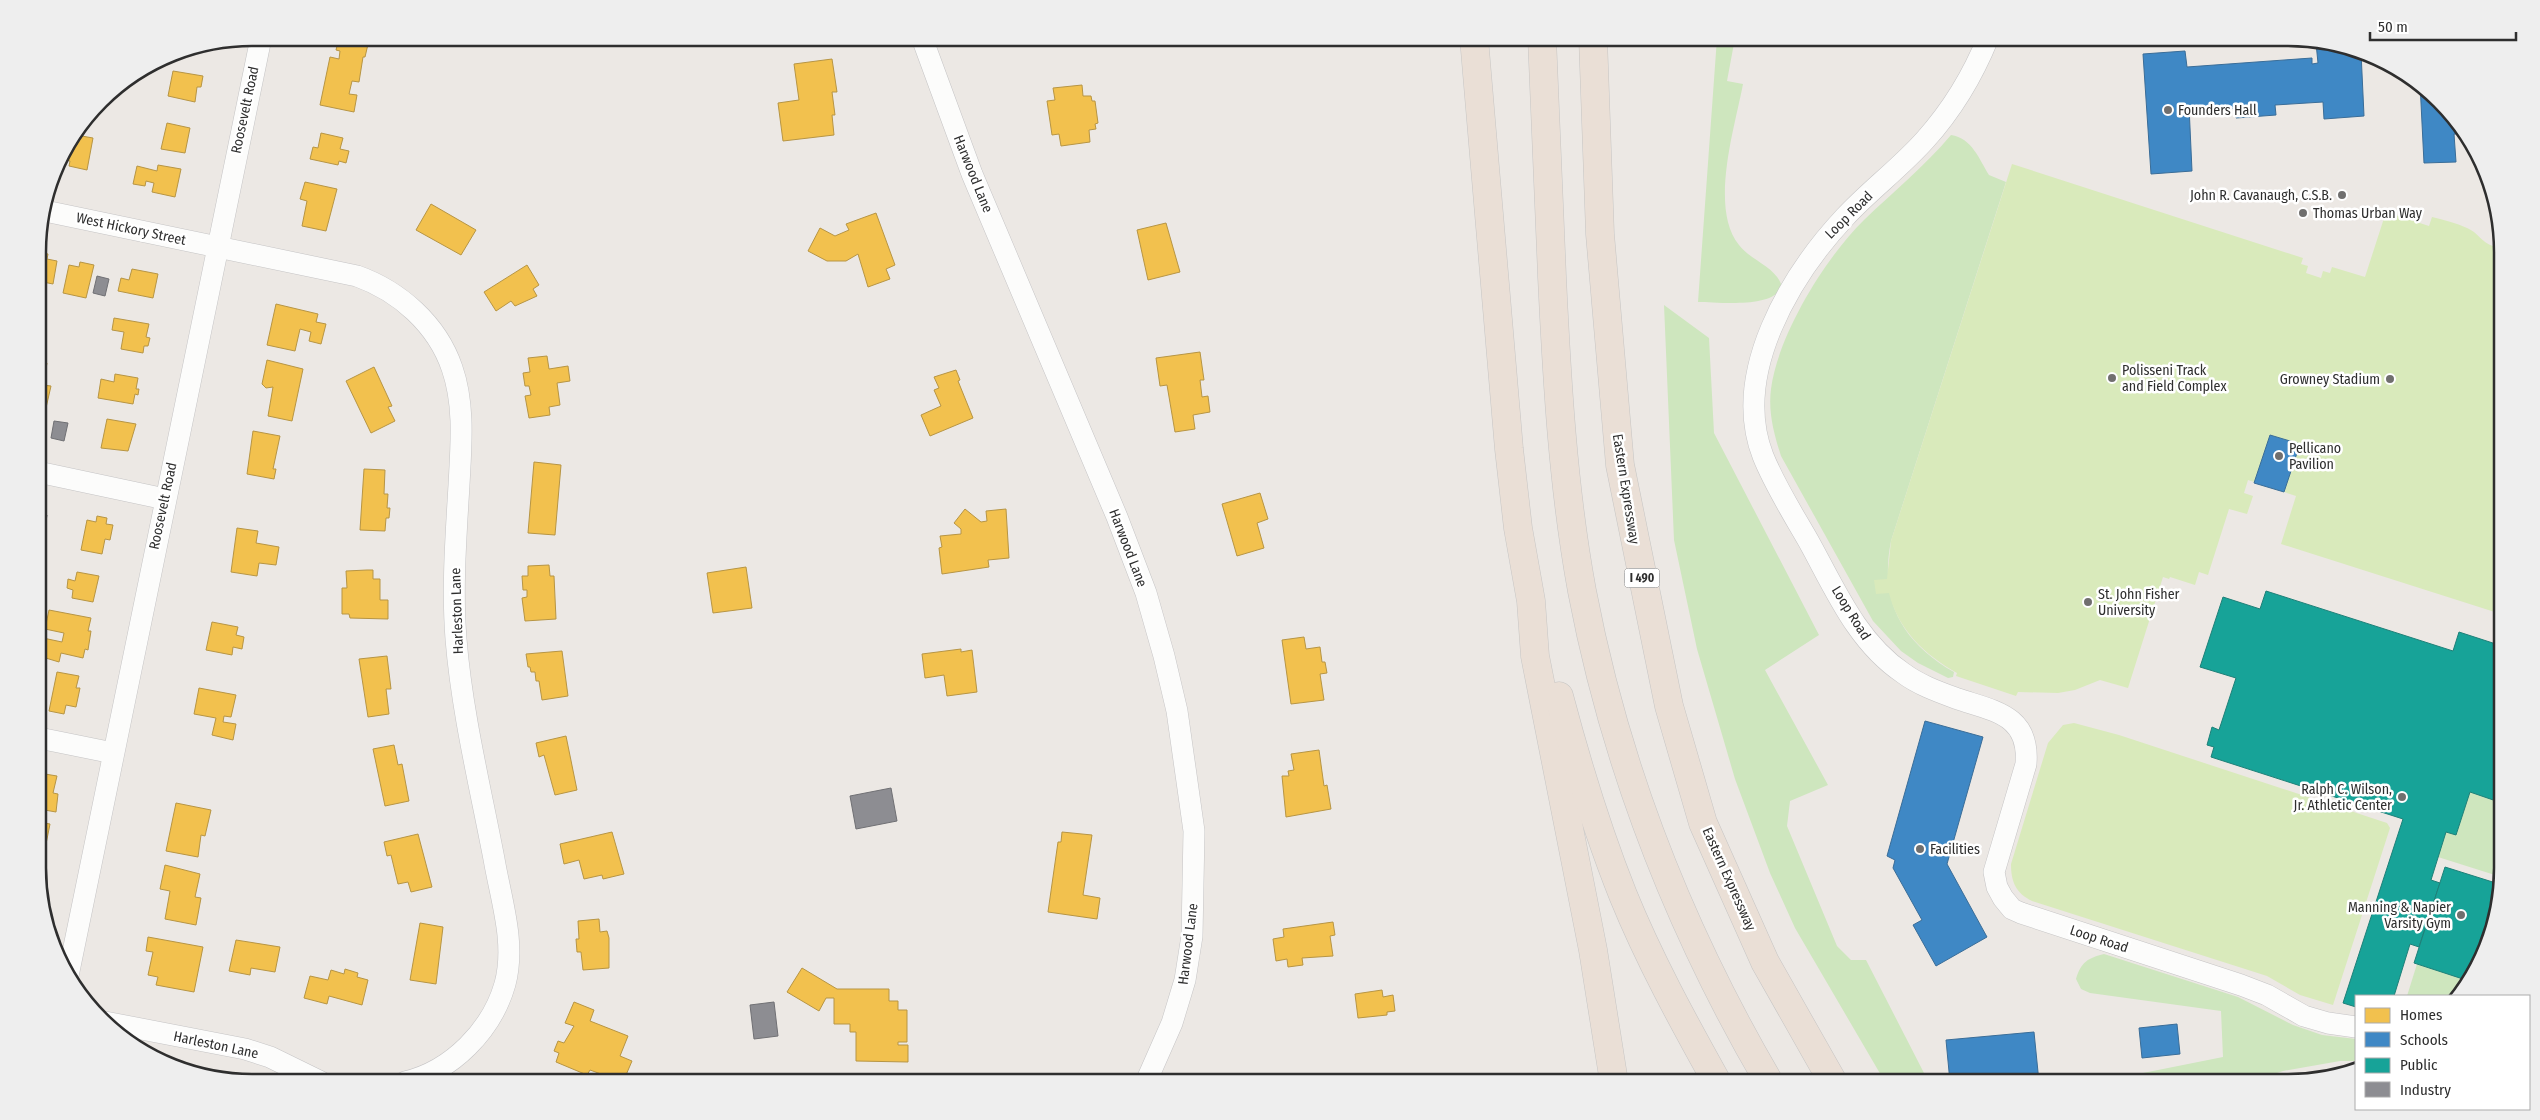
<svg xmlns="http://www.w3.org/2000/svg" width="2540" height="1120" viewBox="0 0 2540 1120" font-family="'Fira Sans Condensed',sans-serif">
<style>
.green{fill:#cee6be}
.pitch{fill:#d9eabb}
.homes{fill:#f2c14e;stroke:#b79544}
.schools{fill:#3f88c5;stroke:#3a6d98}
.public{fill:#17a398;stroke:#1e8078}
.industry{fill:#8d8d92;stroke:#707074}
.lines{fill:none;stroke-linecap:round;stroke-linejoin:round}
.minor-casing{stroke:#c5c4c5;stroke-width:22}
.motorway-casing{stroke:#c6c5c4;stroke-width:29}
.minor{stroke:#fcfcfb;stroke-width:21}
.motorway{stroke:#eadfd6;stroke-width:28}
.poi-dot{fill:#706f6e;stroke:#fff;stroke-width:2}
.labels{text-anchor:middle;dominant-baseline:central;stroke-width:5;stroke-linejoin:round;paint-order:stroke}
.shield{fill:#fff;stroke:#6d6d6d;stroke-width:1}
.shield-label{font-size:12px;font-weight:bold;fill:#2e2e2e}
.street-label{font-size:14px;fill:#2e2e2e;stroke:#fff}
.poi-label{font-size:14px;fill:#2e2e2e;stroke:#fff;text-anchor:start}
.rim{fill:none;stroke:#2e2e2e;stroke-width:2.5}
</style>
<rect width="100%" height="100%" fill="#ece8e4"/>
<!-- green -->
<g class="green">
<path d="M1717,38H1735L1727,81L1743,84C1735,127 1709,208 1739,245C1751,261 1777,267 1782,287C1772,309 1718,302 1698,302Z"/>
<path d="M1951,135C1972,138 1979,159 1989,175L2006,182L1891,541C1879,601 1902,642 1954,672L1953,677L1948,678L1918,663L1901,651L1873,621L1781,456C1774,434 1768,412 1771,389C1778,335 1825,258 1864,220C1893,192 1924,167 1951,135Z"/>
<path d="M1664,305L1709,338L1714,433L1819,635L1765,670L1828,785L1790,801L1787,826L1837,946L1851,960H1866L1924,1073L1934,1082H1885L1795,928L1770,873L1735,779L1697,649L1674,540Z"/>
<path d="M2470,792L2502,803V869L2499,884L2496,883L2498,876L2438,857L2446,832L2456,835Z"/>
<path d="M2104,954L2238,997L2293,1025L2322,1035L2356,1039V1061H2340L2283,1071L2250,1082H2088L2108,1080L2223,1057L2221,1011L2090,993L2081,989L2076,979C2081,962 2088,958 2104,954Z"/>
<path d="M2417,964L2469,981L2460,996H2407Z"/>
</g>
<!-- pitch -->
<g class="pitch">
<path d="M2012,164L2303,258L2301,264L2308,266L2306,273L2321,278L2323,271L2330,273L2332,267L2365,277L2386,212L2429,226L2432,217C2444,220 2456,223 2467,228C2481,234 2481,245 2501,248V614L2281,544L2296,496L2248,480L2244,493L2253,496L2247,514L2229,509L2208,575L2199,572L2195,585L2170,577L2169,579L2163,577L2128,688L2100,680L2075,690L2058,693L2018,692L2016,696L1956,676L1957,673C1925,655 1898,630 1889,593L1876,594L1874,580L1887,579L1891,541Z"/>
<path d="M2074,723L2119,735L2387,823L2390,828L2333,1005L2300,995L2267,976L2032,901C2016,893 2011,882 2011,864L2048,743L2063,725Z"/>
</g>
<!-- homes -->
<g class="homes">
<path d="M339,38L369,40L365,57H363L359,82L352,81L349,94L357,95L354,112L320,105L330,57L339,59L340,51L336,50Z"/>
<path d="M832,59L837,92H832L835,115H832L834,135L783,141L778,103L799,100L794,64Z"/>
<path d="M173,71L203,76L201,87H197L195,102L168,96Z"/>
<path d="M1082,85L1083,96H1091L1092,101H1095L1098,123L1095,124L1096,129L1089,130L1090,142L1061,146L1059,134L1052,135L1047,101L1055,100L1053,88Z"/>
<path d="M167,123L190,128L185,153L161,149Z"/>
<path d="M321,133L343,138L340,149L349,151L346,163L339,161L338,165L310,159L313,147L318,148Z"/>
<path d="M76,135L93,138L87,170L69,166L70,161L62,159L63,153Z"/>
<path d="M158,165L181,169L175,197L152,192L154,183L146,181L145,186L133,184L137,166L157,171Z"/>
<path d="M305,182L337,189L326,231L302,226L307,201L300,199Z"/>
<path d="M431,204L476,230L461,255L416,230Z"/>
<path d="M876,213L895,265L886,269L890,279L868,287L858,254L846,261H827L808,251L820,228L835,236L849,230L846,224Z"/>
<path d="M1166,223L1180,272L1148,280L1137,230Z"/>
<path d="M38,252L48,254L47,259L57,261L53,284L38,281Z"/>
<path d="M80,262L94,265L86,298L63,293L69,265L79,267Z"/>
<path d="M527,265L539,285L533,289L537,296L515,306L511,301L496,311L484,292Z"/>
<path d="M132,269L158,274L153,298L118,291L121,278L129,280Z"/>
<path d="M276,304L318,314L316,322L326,324L321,344L309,341L311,332L300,329L295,351L267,345Z"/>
<path d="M114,318L149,324L146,337L150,338L148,346H144L143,353L121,349L124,332L112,330Z"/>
<path d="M1200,352L1204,380H1200L1202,397L1208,396L1210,412L1193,415L1195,429L1175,432L1167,385L1160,386L1156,358Z"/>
<path d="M547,356L549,369L568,366L570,381L557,383L560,405L549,407L550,415L529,418L525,396L531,395L529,386H525L523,373L530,372L528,358Z"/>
<path d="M267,360L303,369L292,421L268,416L273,387L266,388L262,384Z"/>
<path d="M38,361L47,363L43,385L51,386L43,421L38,420Z"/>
<path d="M374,367L392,406L388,407L395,421L371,433L346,381Z"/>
<path d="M956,370L960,380L958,381L973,418L930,436L921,415L941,406L934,390L939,388L934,377Z"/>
<path d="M115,374L138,378L136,389H139L138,395L135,394L133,404L98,398L101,379L114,382Z"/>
<path d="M107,419L136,424L128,451L101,448Z"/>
<path d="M253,431L280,436L273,469H276L274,479L247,474Z"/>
<path d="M534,462L561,465L555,535L528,533Z"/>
<path d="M364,469L385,470L384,494H388L387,508H390L389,518H386L385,531L360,530Z"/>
<path d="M1260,493L1268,519L1257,523L1264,548L1237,556L1222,504Z"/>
<path d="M965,509L981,522L987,521L986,511L1006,509L1009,558L988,560L989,567L942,574L939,548L942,547L940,536L961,534V529L954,523Z"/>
<path d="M97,516L107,518L106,524L113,525L110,540L105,539L102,554L81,550L87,520L96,522Z"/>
<path d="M237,528L258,531L256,543L279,547L276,565L259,563L257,576L231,572Z"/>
<path d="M549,565L550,576H554L556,619L525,621L522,598L527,597V590H523L522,576H528V566Z"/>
<path d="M746,567L752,608L713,613L707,573Z"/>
<path d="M367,570H373V579H380V600H388V619L350,618L349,614H342V588H347L346,571Z"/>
<path d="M77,572L99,576L93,602L72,598L73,590L67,588L68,579L75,581Z"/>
<path d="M49,610L91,618L88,631H91L88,650L85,649L83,658L61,653L59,662L39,656L43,638L62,642L64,633L45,629Z"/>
<path d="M212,622L238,627L236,635L244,637L242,649L233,647L232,655L206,650Z"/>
<path d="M1304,637L1306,649L1320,647L1322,662H1325L1327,673L1320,674L1324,700L1291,704L1282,640Z"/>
<path d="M961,649V652L972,650L977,692L947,696L944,675L925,678L922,654Z"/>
<path d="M562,651L568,696L542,700L539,681H536L535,672H531L530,667H528L526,654Z"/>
<path d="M387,656L391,689H386L389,714L368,717L359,659Z"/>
<path d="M57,672L79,676L76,688H80L76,707L66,705L64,714L49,711Z"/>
<path d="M199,688L236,695L231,717L224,716L223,722L236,724L233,740L212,735L216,718L194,714Z"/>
<path d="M566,736L577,790L555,795L544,755L539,757L536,743Z"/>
<path d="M394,745L398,765L402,764L409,801L385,806L373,749Z"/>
<path d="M1319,750L1324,786L1327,785L1331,809L1286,817L1282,776H1289L1288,771L1294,770L1291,754Z"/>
<path d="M39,773L57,776L53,793L58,794L56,812L39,809Z"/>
<path d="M176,803L211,810L205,836L201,835L198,857L166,851Z"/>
<path d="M39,822L50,824L46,844L42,843L40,854Z"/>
<path d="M612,832L624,874L603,879L602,875L584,879L579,860L564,864L560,844Z"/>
<path d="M1062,832L1092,835L1083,895L1100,898L1097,919L1048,912L1058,842H1061Z"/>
<path d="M418,834L432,887L411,892L408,882L398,884L391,855L387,856L384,842Z"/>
<path d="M165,865L200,874L195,897L201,898L196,925L165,919L170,891L160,889Z"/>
<path d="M599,919L600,932L607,931L609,938V968L583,970L581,952H577L576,939H579L578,921Z"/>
<path d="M1333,922L1335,935L1330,936L1333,956L1302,958L1303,965L1288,967L1287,959L1276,961L1273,939L1284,937L1283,929Z"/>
<path d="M420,923L443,927L436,984L410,980Z"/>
<path d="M148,937L203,947L194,992L156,985L158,977L148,975L153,952L146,951Z"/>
<path d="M236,940L280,947L275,972L251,968L250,975L229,971Z"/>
<path d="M802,968L837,989H889V1001H898V1010H907V1042H898V1045H908V1062L856,1061V1032H850V1024H834V998H826L819,1011L787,992Z"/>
<path d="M345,969L358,973L357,977L368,980L362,1005L329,996L327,1004L304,998L310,976L328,980L331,970L344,974Z"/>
<path d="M1382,990L1383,997L1393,995L1395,1011L1387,1012V1015L1358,1018L1355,994Z"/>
<path d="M574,1002L594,1010L590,1021L628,1036L620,1056L632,1061L623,1082L590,1070L587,1075L556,1062L559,1053L554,1051L558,1041L564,1043L574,1026L565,1023Z"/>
</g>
<!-- schools -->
<g class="schools">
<path d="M2316,43L2361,52L2364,116L2324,119L2323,102L2275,105L2276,115L2236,118V108L2198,111L2197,106H2189L2192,171L2151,174L2143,54L2185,51L2187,67L2312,58V64L2318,63Z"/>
<path d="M2420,83L2453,117L2454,125L2460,124L2465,134H2454L2456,162L2424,163Z"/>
<path d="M2270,435L2300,444L2284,492L2254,483Z"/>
<path d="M1925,721L1983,737L1947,864L1987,937L1936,966L1913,925L1922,920L1893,868L1895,860L1887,856Z"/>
<path d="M2177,1024L2180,1054L2142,1058L2139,1028Z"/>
<path d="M2034,1032L2039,1082H1950L1946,1040Z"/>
</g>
<!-- public -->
<g class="public">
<path d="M2266,591L2453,651L2459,632L2502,646V803L2470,792L2456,835L2446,832L2431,880L2440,883L2419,947L2410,944L2394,996H2356V1007L2343,1003L2403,819L2211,757L2214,747L2207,745L2212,727L2219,730L2236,678L2200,667L2223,597L2260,609Z"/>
<path d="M2445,867L2499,884L2486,950L2469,981L2414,963Z"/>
</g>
<!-- industry -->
<g class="industry">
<path d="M97,276L109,279L105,296L93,293Z"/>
<path d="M54,421L68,423L64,441L51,438Z"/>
<path d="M39,514L47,515L44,533L39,532Z"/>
<path d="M891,788L897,821L856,829L850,796Z"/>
<path d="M774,1002L778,1036L754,1039L750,1005Z"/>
</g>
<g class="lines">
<!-- minor casing -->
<g class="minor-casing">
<g id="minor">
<path d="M922,38L972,174L1117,517L1146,593L1164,656L1177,711L1194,831L1192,936L1185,980L1172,1023L1146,1082"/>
<path d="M1988,38C1973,75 1952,110 1925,140C1900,168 1870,190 1845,217C1790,276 1731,374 1763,456C1775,486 1793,514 1809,542C1835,589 1857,642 1903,673C1919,685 1939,692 1958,699C1994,711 2030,715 2026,764L1994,872L1997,887L2003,898L2012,909L2021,913L2241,985L2267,995L2304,1016L2328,1023L2356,1027"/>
<path d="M45,211L357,276C399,291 437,324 452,368C465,405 461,446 459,485C456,536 452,588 456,639C462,713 480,786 494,859C501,900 516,943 505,984C492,1030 452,1071 405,1082"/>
<path d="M38,472L165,499"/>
<path d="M39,738L113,753"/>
<path d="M68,976L261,38"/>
<path d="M105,1022L245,1049L270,1057L321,1082"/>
</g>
</g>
<!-- motorway casing -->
<g class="motorway-casing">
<g id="motorway">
<path d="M1474,38L1509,449L1518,528L1531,601L1535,656L1593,950L1614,1082"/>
<path d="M1542,38C1545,117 1549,197 1552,277C1557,382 1563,488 1582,591C1615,764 1680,930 1769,1082"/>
<path d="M1593,38L1600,234L1620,465L1669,706L1703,823L1765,962L1833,1082"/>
<path d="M1559,696C1577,764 1597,830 1623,895C1649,959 1683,1021 1717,1082"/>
</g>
</g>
<!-- minor -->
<use href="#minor" class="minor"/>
<!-- motorway -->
<use href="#motorway" class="motorway"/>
</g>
<!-- markers -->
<g class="poi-dot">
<circle cx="2168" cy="110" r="5"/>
<circle cx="2342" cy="195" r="5"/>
<circle cx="2303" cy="213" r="5"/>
<circle cx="2112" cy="378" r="5"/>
<circle cx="2390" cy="379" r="5"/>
<circle cx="2279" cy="456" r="5"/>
<circle cx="2088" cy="602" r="5"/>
<circle cx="2402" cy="797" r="5"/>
<circle cx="1920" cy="849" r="5"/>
<circle cx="2461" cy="915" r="5"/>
</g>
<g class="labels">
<!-- shield labels -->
<rect class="shield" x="1624.5" y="568.5" width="35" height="19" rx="4"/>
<g class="shield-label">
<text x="1642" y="578">I 490</text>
</g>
<!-- street labels -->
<g class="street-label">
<text transform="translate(245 110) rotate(-78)">Roosevelt Road</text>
<text transform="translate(973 174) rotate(68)">Harwood Lane</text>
<text transform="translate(1849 215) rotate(-45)">Loop Road</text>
<text transform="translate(131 229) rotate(12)">West Hickory Street</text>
<text transform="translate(1626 489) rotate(81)">Eastern Expressway</text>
<text transform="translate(163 506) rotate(-78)">Roosevelt Road</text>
<text transform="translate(1128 548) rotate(69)">Harwood Lane</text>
<text transform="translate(457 611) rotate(-92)">Harleston Lane</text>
<text transform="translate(1851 613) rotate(58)">Loop Road</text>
<text transform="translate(1729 879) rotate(66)">Eastern Expressway</text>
<text transform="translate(2099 939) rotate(18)">Loop Road</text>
<text transform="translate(1188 944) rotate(-83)">Harwood Lane</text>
<text transform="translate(216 1045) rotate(12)">Harleston Lane</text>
</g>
<!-- poi labels -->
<g class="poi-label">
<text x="2178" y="110">Founders Hall</text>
<text x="2332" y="195" text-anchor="end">John R. Cavanaugh, C.S.B.</text>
<text x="2313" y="213">Thomas Urban Way</text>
<text x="2122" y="370">Polisseni Track<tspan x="2122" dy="16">and Field Complex</tspan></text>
<text x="2380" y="379" text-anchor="end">Growney Stadium</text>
<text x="2289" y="448">Pellicano<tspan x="2289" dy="16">Pavilion</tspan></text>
<text x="2098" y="594">St. John Fisher<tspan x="2098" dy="16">University</tspan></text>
<text x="2392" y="789" text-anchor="end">Ralph C. Wilson,<tspan x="2392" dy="16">Jr. Athletic Center</tspan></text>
<text x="1930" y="849">Facilities</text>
<text x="2451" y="907" text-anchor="end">Manning &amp; Napier<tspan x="2451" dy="16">Varsity Gym</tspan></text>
</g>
</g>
<!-- crop -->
<path d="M0 0H2540V1120H0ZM252 46H2288A206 206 0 0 1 2494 252V868A206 206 0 0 1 2288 1074H252A206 206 0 0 1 46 868V252A206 206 0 0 1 252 46Z" fill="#eee" fill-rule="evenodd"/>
<path class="rim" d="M252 46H2288A206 206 0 0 1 2494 252V868A206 206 0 0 1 2288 1074H252A206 206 0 0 1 46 868V252A206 206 0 0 1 252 46Z"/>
<!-- legend -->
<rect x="2355" y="995" width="175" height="115" fill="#ffffff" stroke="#ababab"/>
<rect x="2365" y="1008" width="25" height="15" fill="#f2c14e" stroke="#ababab"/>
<text x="2400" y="1020" font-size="15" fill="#2e2e2e">Homes</text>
<rect x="2365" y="1032" width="25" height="15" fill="#3f88c5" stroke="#ababab"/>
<text x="2400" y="1045" font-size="15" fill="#2e2e2e">Schools</text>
<rect x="2365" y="1058" width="25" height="15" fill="#17a398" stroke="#ababab"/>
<text x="2400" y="1070" font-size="15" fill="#2e2e2e">Public</text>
<rect x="2365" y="1082" width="25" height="15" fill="#8d8d92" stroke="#ababab"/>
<text x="2400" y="1095" font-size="15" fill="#2e2e2e">Industry</text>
<!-- scale -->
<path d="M2370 32v8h146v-8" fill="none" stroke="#2e2e2e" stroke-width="2.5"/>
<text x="2378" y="32" font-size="15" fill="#2e2e2e" stroke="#ffffff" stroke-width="4" paint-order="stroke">50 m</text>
</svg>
